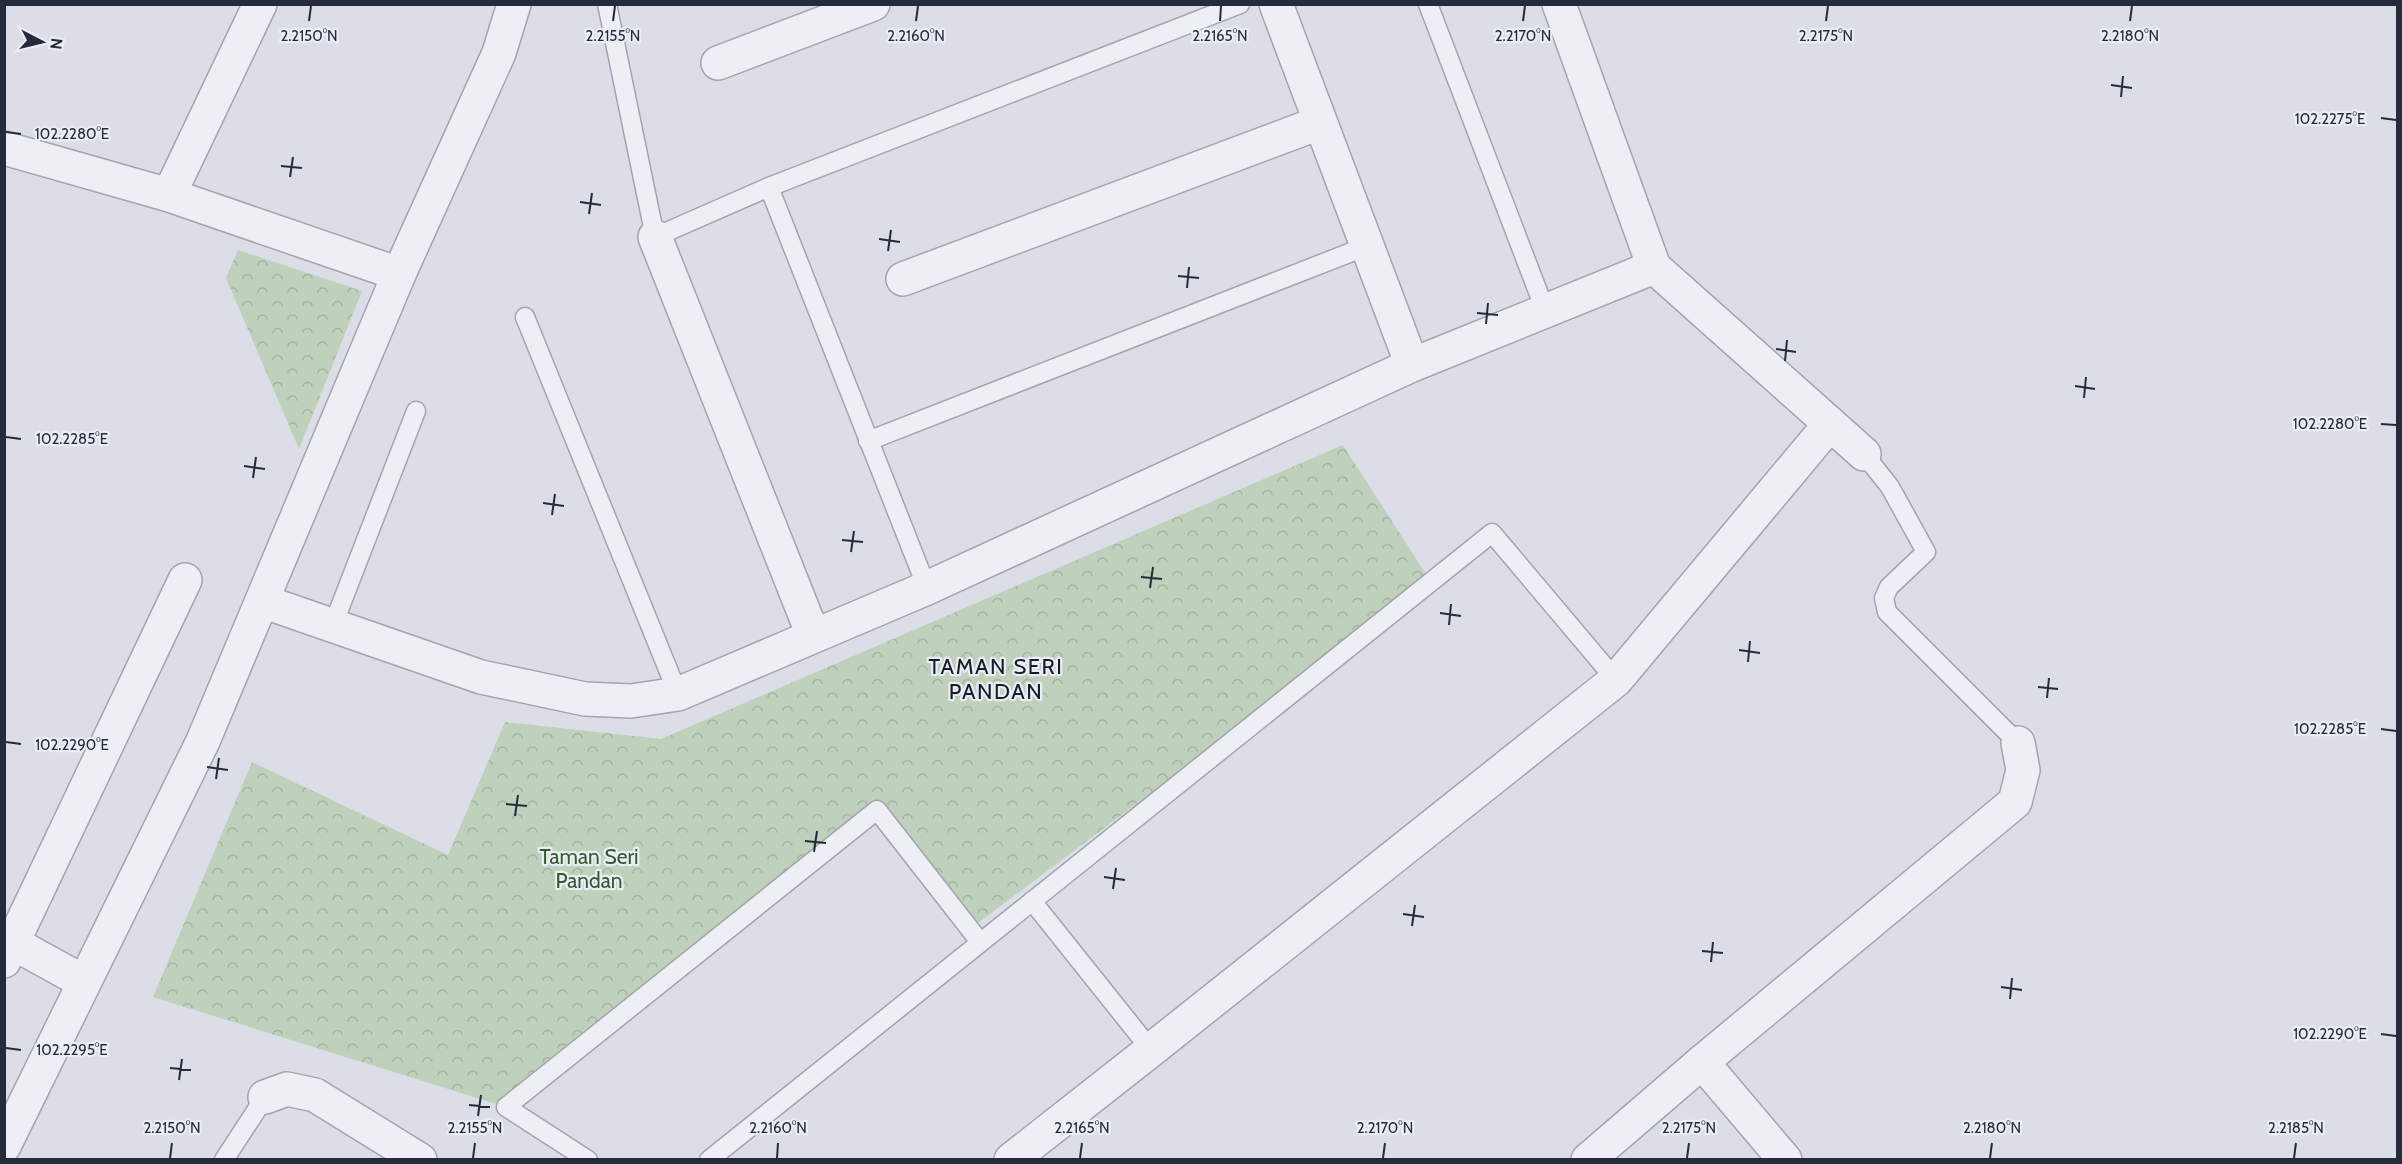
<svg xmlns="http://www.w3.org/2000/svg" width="2402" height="1164" viewBox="0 0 2402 1164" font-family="Cabin,sans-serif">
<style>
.park{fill:url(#park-crowns)}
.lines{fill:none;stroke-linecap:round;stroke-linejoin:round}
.lane-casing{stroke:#a0a5b0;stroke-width:21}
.street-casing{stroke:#a0a5b0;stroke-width:36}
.lane{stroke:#edeff4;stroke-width:18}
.street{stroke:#edeff4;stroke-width:33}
.ticks{fill:none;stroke:#242b3c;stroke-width:2}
.labels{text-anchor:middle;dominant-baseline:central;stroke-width:4.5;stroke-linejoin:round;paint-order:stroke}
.park-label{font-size:21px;fill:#365931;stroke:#eaedf4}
.neighbourhood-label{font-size:22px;letter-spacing:1.5px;fill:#171d2d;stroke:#eaedf4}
.ticks-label{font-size:15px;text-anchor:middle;fill:#242b3c;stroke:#eaedf4;stroke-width:4.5;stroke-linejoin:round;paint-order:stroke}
</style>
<defs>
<pattern id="park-crowns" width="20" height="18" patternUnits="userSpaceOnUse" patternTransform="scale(1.5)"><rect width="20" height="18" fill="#bfd0bb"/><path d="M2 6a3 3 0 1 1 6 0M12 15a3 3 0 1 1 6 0" fill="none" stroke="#a4b3a2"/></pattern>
</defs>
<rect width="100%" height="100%" fill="#dbdee6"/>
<!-- park -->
<g class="park">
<path d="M238,250L362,291L299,449L226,278Z"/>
<path d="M1343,445L1431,582L970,929L877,811L506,1107L153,997L252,762L448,855L505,722L661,739Z"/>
</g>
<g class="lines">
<!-- lane casing -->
<g class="lane-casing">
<g id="lane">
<path d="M607,4L655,237L769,187L927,588"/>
<path d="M1428,4L1545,310"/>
<path d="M769,187L1240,4"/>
<path d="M525,317L678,694"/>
<path d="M868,441L1367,246"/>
<path d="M1864,454L1890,487L1926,552L1889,587L1884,598L1887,612L2018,743"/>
<path d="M333,625L416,411"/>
<path d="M1032,901L1151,1050"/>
<path d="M224,1160L265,1097"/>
<path d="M588,1160L506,1107L877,810L980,942"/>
<path d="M709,1160L1492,533L1616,680"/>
</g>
</g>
<!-- street casing -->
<g class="street-casing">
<g id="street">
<path d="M1276,4L1412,365"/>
<path d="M718,63L873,4"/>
<path d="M4,148L169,195L399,274"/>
<path d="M169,195L260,4"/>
<path d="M655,237L813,635"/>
<path d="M1654,267L1864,454"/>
<path d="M903,279L1319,123"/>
<path d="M262,601L481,677L585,699L631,701L678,694L927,588L1412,365L1654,267L1559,4"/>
<path d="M4,938L84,982"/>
<path d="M4,961L185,580"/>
<path d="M1702,1062L1785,1160"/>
<path d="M265,1097L287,1089L315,1095L420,1160"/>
<path d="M4,1146L203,741L399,274L499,53L514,4"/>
<path d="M1011,1160L1151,1050L1616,680L1830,424"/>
<path d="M1588,1160L1702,1062L2015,802L2023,770L2018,743"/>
</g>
</g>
<!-- lane -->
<use href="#lane" class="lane"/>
<!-- street -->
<use href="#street" class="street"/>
</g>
<!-- ticks -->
<path class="ticks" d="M309,21L311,6M613,21L615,6M916,21L918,6M1220,21L1221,6M1523,21L1525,6M1826,21L1828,6M2130,21L2132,6M2111,85L2132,88M2121,97L2123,76M2381,118L2396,120M6,132L21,134M281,166L302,168M290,177L293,157M580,202L601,205M589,214L592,193M879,239L900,242M888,251L891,230M1178,276L1199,278M1187,288L1189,267M1477,313L1498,315M1486,324L1488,303M1776,349L1796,352M1785,361L1787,340M2075,386L2095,389M2084,398L2086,377M2381,424L2396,425M6,437L21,439M244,466L265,469M253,478L256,457M543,503L564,506M552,515L555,494M842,540L863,542M851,552L854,531M1141,577L1162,579M1150,588L1153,567M1440,613L1461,616M1449,625L1451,604M1739,650L1760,653M1748,662L1750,641M2038,687L2058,689M2047,698L2049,678M2381,729L2396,731M6,742L21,744M207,767L228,770M216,779L219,758M506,804L527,806M515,816L518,795M805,841L826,843M814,852L817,831M1104,877L1125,880M1113,889L1116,868M1403,914L1424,917M1412,926L1415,905M1702,951L1723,953M1711,962L1713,942M2001,987L2022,990M2010,999L2012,978M2381,1034L2396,1036M6,1048L21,1050M170,1068L191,1070M179,1080L182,1059M469,1105L490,1107M478,1116L481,1095M170,1158L172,1143M473,1158L475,1143M777,1158L778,1143M1080,1158L1082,1143M1383,1158L1385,1143M1687,1158L1689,1143M1990,1158L1992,1143M2294,1158L2296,1143"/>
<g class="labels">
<!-- park labels -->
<g class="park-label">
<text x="589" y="856">Taman Seri<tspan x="589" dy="24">Pandan</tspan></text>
</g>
<!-- neighbourhood labels -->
<g class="neighbourhood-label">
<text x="996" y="666">TAMAN SERI<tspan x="996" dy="25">PANDAN</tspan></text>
</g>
</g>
<g class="ticks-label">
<text x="309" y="41">2.2150°N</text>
<text x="613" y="41">2.2155°N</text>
<text x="916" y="41">2.2160°N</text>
<text x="1220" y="41">2.2165°N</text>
<text x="1523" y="41">2.2170°N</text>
<text x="1826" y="41">2.2175°N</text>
<text x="2130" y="41">2.2180°N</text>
<text x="2330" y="124">102.2275°E</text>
<text x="72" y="139">102.2280°E</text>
<text x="2330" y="429">102.2280°E</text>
<text x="72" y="444">102.2285°E</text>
<text x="2330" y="734">102.2285°E</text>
<text x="72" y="750">102.2290°E</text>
<text x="2330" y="1039">102.2290°E</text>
<text x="72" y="1055">102.2295°E</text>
<text x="172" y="1133">2.2150°N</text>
<text x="475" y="1133">2.2155°N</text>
<text x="778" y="1133">2.2160°N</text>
<text x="1082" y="1133">2.2165°N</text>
<text x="1385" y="1133">2.2170°N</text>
<text x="1689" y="1133">2.2175°N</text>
<text x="1992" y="1133">2.2180°N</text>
<text x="2296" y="1133">2.2185°N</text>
</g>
<!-- border -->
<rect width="2402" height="1164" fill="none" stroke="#242b3c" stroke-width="12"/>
<!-- north arrow -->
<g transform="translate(42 42) rotate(97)" stroke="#eaedf4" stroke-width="4.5" paint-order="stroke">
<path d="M0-4.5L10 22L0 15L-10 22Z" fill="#242b3c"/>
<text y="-9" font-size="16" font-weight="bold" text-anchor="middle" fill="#242b3c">N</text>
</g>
</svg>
